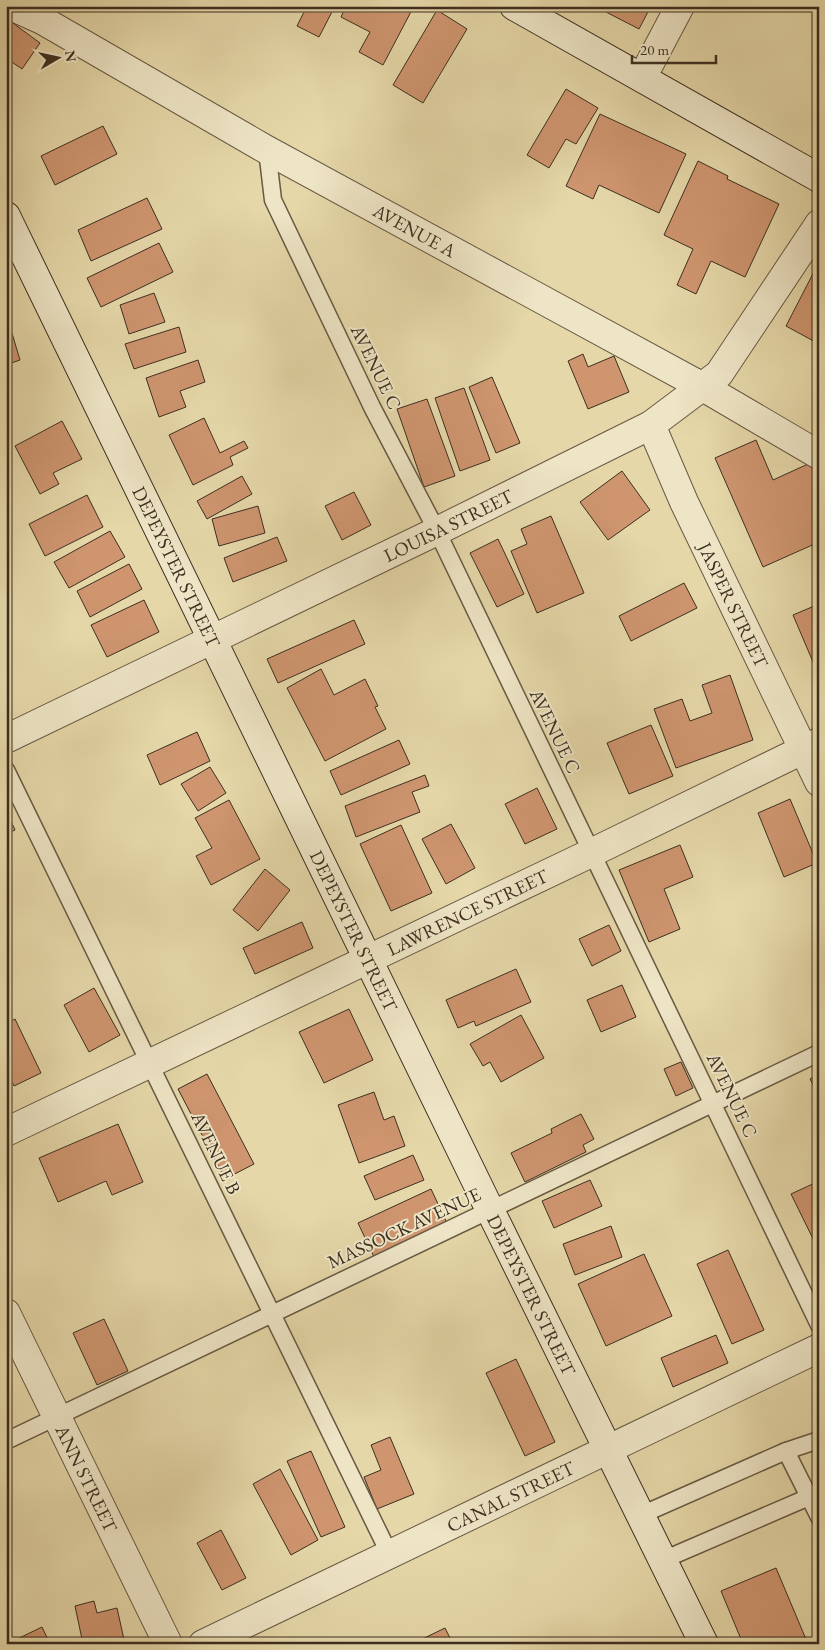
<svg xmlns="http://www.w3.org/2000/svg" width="825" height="1650" viewBox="0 0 825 1650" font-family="'EB Garamond',serif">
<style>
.building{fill:#ce956f;stroke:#3d2f21}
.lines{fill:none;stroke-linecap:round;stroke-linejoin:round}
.lane-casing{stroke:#675943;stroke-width:19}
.street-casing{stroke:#675943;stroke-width:30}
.secondary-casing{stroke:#3d2f21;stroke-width:30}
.lane{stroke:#eee5c6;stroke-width:16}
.street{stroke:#eee5c6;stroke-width:28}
.secondary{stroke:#eee5c6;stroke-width:28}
.labels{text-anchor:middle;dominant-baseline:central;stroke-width:4;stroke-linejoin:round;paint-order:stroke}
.street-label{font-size:19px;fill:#3d2f21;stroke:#eee5c6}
</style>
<rect width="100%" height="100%" fill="#e5d7a8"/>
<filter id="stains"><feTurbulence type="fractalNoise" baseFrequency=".004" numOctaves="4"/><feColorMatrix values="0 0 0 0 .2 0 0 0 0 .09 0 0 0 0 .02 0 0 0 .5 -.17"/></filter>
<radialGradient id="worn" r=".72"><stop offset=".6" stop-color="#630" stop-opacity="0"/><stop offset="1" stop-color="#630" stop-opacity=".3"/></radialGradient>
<!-- building -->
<g class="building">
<path d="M307,6H335L319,37L297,26Z"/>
<path d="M346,6H414L383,65L359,52L370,32L341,17Z"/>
<path d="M609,6H651L639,29L606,12Z"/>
<path d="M437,10L467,29L423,103L393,85Z"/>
<path d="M6,18L40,43L22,69L6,58Z"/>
<path d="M566,89L598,108L576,144L566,139L549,168L527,155Z"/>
<path d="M600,114L686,154L659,213L599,185L593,199L566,186Z"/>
<path d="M103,126L117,154L55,185L41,156Z"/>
<path d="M698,161L728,176L727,179L779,204L745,277L711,261L696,294L677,285L693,249L664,235Z"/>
<path d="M147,198L162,229L91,261L78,230Z"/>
<path d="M159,243L173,272L101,307L87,278Z"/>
<path d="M819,262V344L786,326Z"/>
<path d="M154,293L165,322L129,334L120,305Z"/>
<path d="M179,327L186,352L134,369L125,344Z"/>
<path d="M11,330L20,360L6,365V332Z"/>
<path d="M583,354L588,367L614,356L629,392L588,409L568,361Z"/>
<path d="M198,360L205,382L180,391L186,407L159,417L146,378Z"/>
<path d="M492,377L520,443L496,453L469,387Z"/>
<path d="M464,388L490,460L460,471L435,398Z"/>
<path d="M427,399L455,476L424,487L397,409Z"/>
<path d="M204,418L220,453L244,441L248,448L230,457L233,465L193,485L169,435Z"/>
<path d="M62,421L82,459L53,473L59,484L40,494L15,446Z"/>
<path d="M756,440L773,480L819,459V542L763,567L715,458Z"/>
<path d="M622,471L650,510L608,540L580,502Z"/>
<path d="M242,476L252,494L207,519L197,501Z"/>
<path d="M354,492L371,525L342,540L325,506Z"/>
<path d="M87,495L103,527L45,556L29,524Z"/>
<path d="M258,506L265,533L219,546L212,519Z"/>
<path d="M551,516L584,593L537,613L511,551L527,544L521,529Z"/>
<path d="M110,531L125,557L69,588L54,562Z"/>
<path d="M277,537L287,561L233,582L224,558Z"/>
<path d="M498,539L524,594L497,607L470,553Z"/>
<path d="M129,564L142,589L90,617L77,591Z"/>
<path d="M684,583L697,608L631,641L619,616Z"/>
<path d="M144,600L159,632L107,657L91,625Z"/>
<path d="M819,604V676L793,615Z"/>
<path d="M354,620L365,644L278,683L267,659Z"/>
<path d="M321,669L334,695L365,679L378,706L375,707L386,729L325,761L287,688Z"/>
<path d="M730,675L753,740L676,768L654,709L682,699L690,721L712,713L702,685Z"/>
<path d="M651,725L673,776L629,794L607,743Z"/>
<path d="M197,732L210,761L160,785L147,755Z"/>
<path d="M399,740L410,764L341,795L330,771Z"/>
<path d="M210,767L226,793L198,811L181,784Z"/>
<path d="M425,775L429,786L412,792L420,812L356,837L345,806Z"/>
<path d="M537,788L557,829L525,844L505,804Z"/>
<path d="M790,799L817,863L784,877L758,813Z"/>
<path d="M229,800L260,859L211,885L196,856L212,848L195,818Z"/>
<path d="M6,810L15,830L6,834Z"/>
<path d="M451,824L475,868L446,884L422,839Z"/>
<path d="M401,825L432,893L391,911L360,844Z"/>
<path d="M680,845L693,877L664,889L680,929L649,942L619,870Z"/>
<path d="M265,869L290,890L258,931L233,910Z"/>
<path d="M302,922L313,948L255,974L243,948Z"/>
<path d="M609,925L621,951L592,966L579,939Z"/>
<path d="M516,969L531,1002L476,1026L474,1021L458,1028L446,1000Z"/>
<path d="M622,985L636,1017L601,1032L587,1000Z"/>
<path d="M94,988L120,1035L89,1052L64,1005Z"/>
<path d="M349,1009L373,1060L324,1083L299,1032Z"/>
<path d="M521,1015L544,1058L501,1082L490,1062L483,1066L470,1044Z"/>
<path d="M15,1019L41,1073L14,1086L6,1070V1024Z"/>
<path d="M681,1062L693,1088L676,1096L664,1069Z"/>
<path d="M207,1074L254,1164L225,1179L178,1089Z"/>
<path d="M819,1074V1096L810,1079Z"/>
<path d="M374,1092L384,1120L394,1116L405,1146L359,1163L338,1105Z"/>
<path d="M581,1114L594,1139L583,1145L586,1152L525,1182L511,1153L552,1133L551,1129Z"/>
<path d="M118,1124L143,1182L112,1195L106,1181L58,1202L39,1158Z"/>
<path d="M413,1155L424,1180L375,1200L364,1176Z"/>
<path d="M590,1180L602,1206L554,1228L542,1201Z"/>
<path d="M819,1181V1251L791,1194Z"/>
<path d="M431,1189L447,1223L374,1257L358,1223Z"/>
<path d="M611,1226L622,1257L575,1275L563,1244Z"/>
<path d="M728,1250L764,1330L732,1344L697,1264Z"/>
<path d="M644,1254L672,1316L606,1346L578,1284Z"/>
<path d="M104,1319L128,1371L97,1385L73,1333Z"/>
<path d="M716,1335L728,1363L673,1387L661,1358Z"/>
<path d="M516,1359L555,1442L525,1456L486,1373Z"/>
<path d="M390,1437L414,1494L377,1509L364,1477L381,1470L371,1445Z"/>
<path d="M311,1451L345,1527L321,1537L287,1461Z"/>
<path d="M280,1469L318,1540L291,1555L253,1484Z"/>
<path d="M221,1530L246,1578L222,1590L197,1543Z"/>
<path d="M776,1568L808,1644H743L721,1591Z"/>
<path d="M94,1601L97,1613L117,1608L125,1644H83L75,1606Z"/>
<path d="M42,1627L50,1644H7Z"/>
<path d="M445,1628L453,1644H412Z"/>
</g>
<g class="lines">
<!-- lane casing -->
<g class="lane-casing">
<g id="lane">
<path d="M267,150L273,200L372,407L437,531L819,1325"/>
<path d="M6,770L389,1553"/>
<path d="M6,1441L819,1053"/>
<path d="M786,1451L819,1440"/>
<path d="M641,1515L786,1451L819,1517"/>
<path d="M663,1560L809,1497L819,1495"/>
</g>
</g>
<!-- street casing -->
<g class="street-casing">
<g id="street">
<path id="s1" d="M11,6L42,20L267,150L703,387L819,455"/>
<path d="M642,78L680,6"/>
<path id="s2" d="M651,425L684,502L819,782"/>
<path id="s3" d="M6,739L437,531L651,425L719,374L819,224"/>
<path id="s4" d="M6,1132L591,853L819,742"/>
<path id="s5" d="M6,1313L168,1644"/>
<path id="s6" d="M203,1644L819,1348"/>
</g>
</g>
<!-- secondary casing -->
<g class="secondary-casing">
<g id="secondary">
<path d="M514,6L819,178"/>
<path id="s7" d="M6,216L490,1210L704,1644"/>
</g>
</g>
<!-- lane -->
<use href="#lane" class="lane"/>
<!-- street -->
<use href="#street" class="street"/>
<!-- secondary -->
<use href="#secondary" class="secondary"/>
</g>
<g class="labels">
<!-- street labels -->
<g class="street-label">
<text stroke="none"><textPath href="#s1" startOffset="462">AVENUE A</textPath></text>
<text transform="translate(376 367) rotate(64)">AVENUE C</text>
<text stroke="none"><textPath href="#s3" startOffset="491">LOUISA STREET</textPath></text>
<text stroke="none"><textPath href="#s7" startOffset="390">DEPEYSTER STREET</textPath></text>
<text stroke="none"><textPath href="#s2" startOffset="198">JASPER STREET</textPath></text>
<text transform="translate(555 731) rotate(64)">AVENUE C</text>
<text stroke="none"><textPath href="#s4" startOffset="511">LAWRENCE STREET</textPath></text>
<text stroke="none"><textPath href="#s7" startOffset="795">DEPEYSTER STREET</textPath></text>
<text transform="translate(732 1095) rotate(64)">AVENUE C</text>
<text transform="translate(216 1153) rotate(64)">AVENUE B</text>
<text transform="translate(404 1228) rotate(-25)">MASSOCK AVENUE</text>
<text stroke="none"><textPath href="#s7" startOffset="1200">DEPEYSTER STREET</textPath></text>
<text stroke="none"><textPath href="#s5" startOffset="184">ANN STREET</textPath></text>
<text stroke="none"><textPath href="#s6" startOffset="341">CANAL STREET</textPath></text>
</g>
</g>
<!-- margin -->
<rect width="825" height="1650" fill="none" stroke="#e5d7a8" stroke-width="25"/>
<rect x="8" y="8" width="810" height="1635" fill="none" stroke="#3d2f21" stroke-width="2.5"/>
<rect x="12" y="12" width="800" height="1625" fill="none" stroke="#3d2f21"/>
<!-- north arrow -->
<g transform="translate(58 58) rotate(81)" stroke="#eee5c6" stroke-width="4" paint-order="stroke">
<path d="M0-4L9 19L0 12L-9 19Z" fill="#3d2f21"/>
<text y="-8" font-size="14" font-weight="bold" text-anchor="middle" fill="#3d2f21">N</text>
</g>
<!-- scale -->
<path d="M632 55v8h84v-8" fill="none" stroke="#3d2f21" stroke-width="2.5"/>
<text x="640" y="55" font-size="15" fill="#3d2f21" stroke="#eee5c6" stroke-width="4" paint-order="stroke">20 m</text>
<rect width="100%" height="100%" filter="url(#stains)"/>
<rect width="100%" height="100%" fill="url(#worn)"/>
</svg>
